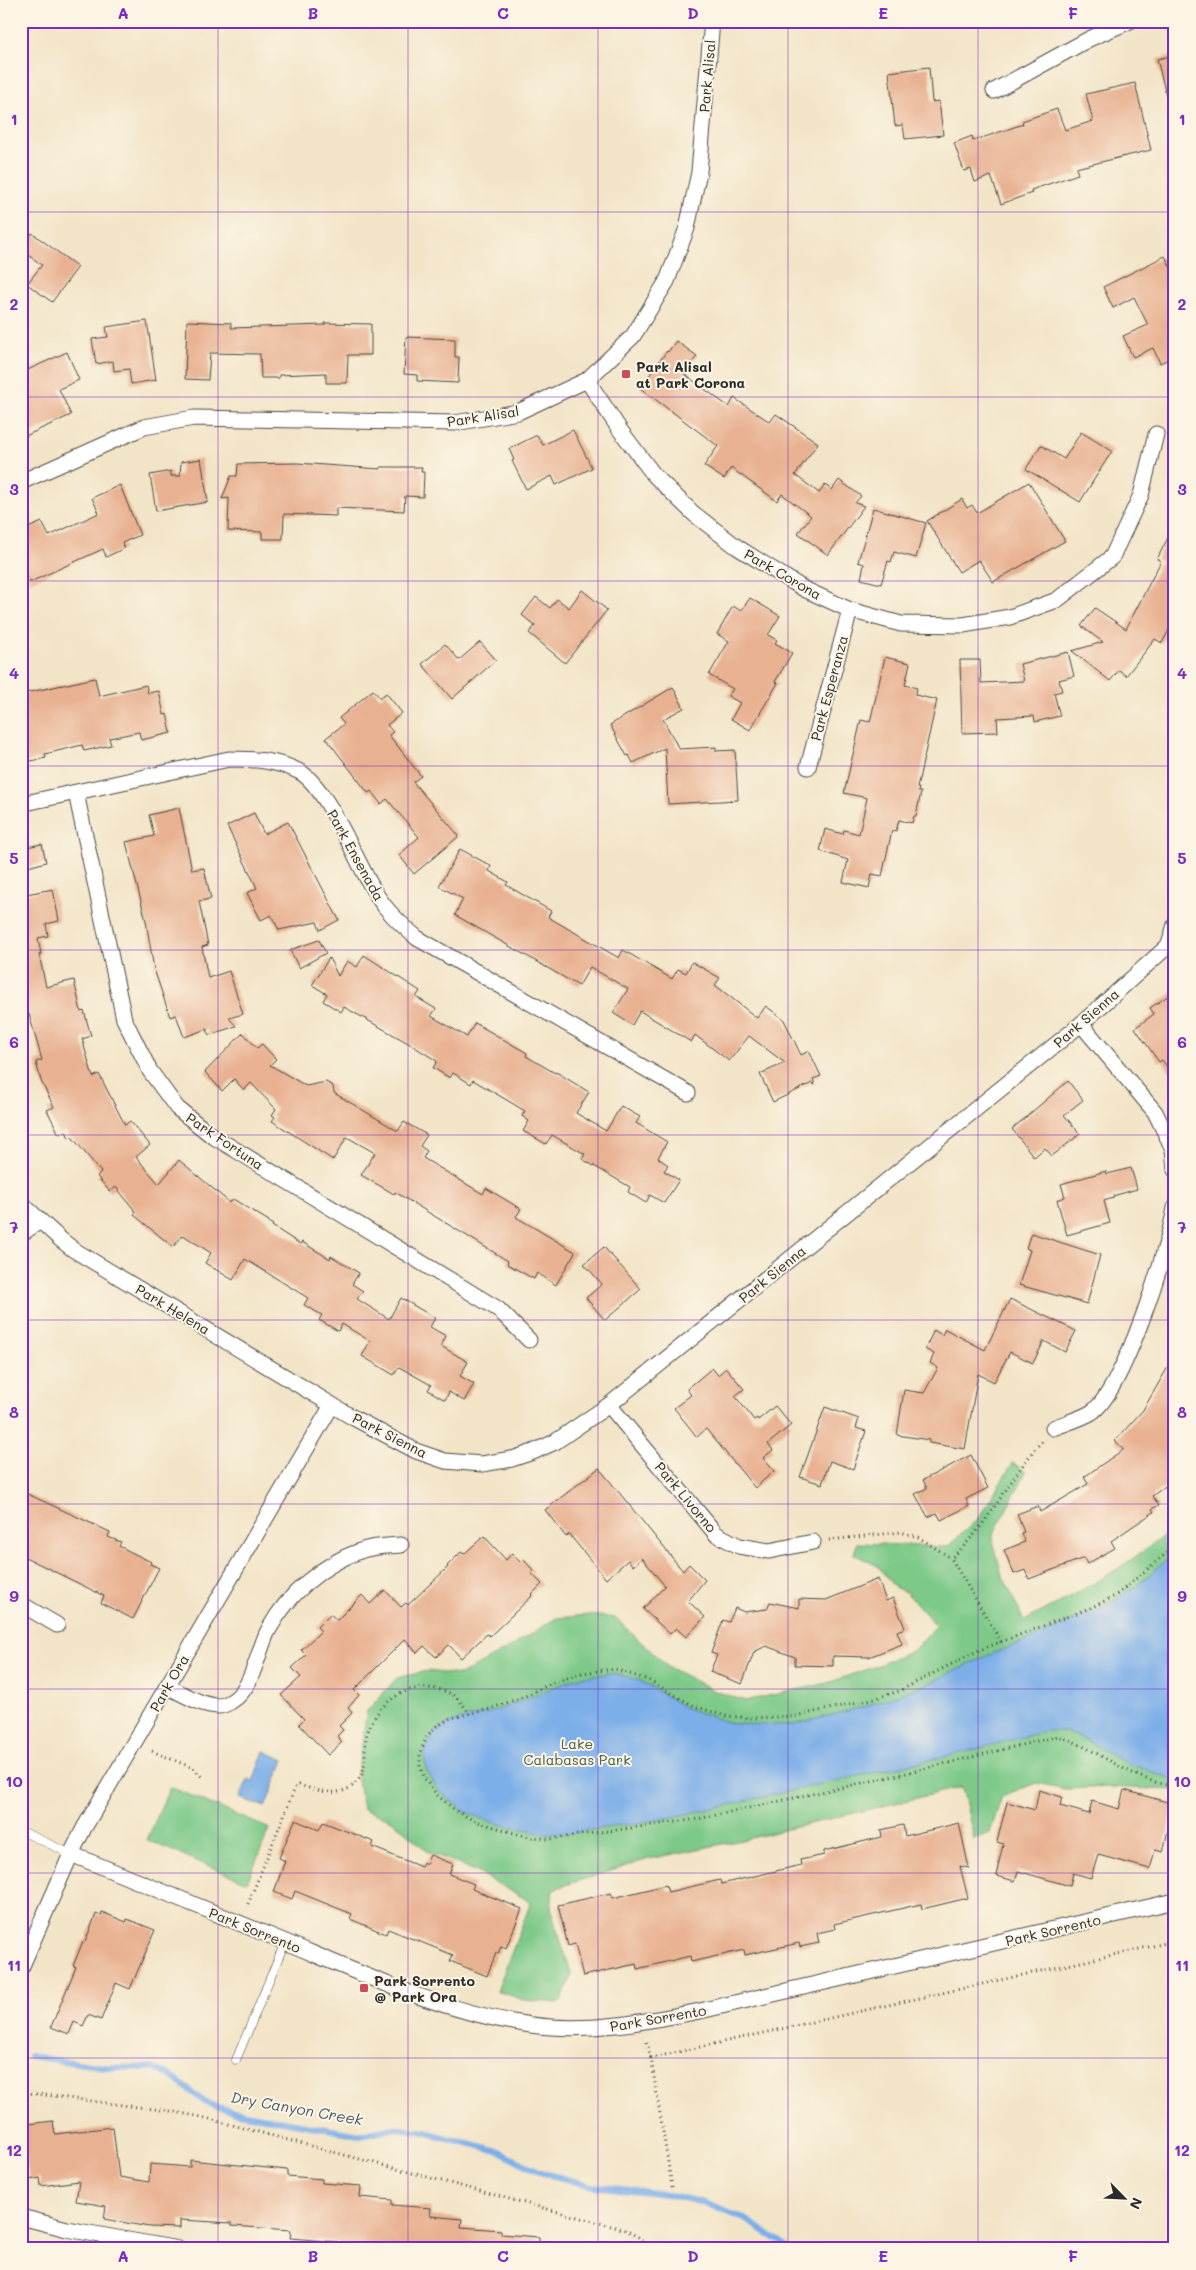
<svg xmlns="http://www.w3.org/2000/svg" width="1196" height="2270" viewBox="0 0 1196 2270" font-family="Mali,sans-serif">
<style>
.green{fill:#7bc988;stroke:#537a5a}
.water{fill:#7caee8;stroke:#546c8a}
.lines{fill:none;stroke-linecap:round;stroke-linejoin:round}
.stream{stroke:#7caee8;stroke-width:6}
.building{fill:#e8b191}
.service-casing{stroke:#494742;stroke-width:9}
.minor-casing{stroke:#494742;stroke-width:17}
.path{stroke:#494742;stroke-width:3;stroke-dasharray:1 4;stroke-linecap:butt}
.service{stroke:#fff;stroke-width:8}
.minor{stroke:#fff;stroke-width:15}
.grid{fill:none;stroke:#7b2cbf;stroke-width:1;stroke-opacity:0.55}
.poi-dot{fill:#d1495b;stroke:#fcf5e5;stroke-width:2}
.labels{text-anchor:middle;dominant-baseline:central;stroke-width:4;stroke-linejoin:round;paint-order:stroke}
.street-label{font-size:14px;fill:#2b2b2b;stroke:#fcf5e5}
.poi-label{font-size:14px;font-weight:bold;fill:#2b2b2b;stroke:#fcf5e5;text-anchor:start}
.park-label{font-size:14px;fill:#435a47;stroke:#fcf5e5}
.water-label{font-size:15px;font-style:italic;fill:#47596d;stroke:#fcf5e5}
.neatline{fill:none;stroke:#7b2cbf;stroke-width:2}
.grid-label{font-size:16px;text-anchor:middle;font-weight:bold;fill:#7b2cbf}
</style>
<rect width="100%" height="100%" fill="#fcf5e5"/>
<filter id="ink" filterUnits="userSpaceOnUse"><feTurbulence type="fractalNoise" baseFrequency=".02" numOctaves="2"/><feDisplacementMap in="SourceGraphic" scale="10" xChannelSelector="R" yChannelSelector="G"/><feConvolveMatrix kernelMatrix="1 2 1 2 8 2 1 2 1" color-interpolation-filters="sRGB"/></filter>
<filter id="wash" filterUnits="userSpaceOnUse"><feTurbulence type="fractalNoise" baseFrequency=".0096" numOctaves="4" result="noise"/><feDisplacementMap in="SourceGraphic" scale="20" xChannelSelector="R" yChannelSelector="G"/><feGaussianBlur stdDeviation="1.12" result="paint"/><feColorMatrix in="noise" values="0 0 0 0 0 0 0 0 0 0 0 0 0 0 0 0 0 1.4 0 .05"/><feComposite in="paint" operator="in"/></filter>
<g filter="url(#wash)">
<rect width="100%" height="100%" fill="#f2e4c7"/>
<!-- green -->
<g class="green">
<path d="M1013,1463L1026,1472L992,1537L1001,1572L1024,1621C1078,1593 1129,1566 1175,1526V1790L1108,1787L1066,1789L1036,1783L1002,1796L990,1833L974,1839L962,1787L742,1840L649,1859L553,1889L551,1911L572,1976L560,2003L524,2000L497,1991L531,1902L475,1871L427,1851L392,1820L363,1809L357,1776L367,1711L397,1678L427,1671L460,1675L509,1648L556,1618L589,1615L615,1618L668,1667L715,1691L745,1701L828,1683L879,1665L914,1650L936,1625L906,1592L894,1587L878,1566L854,1554L857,1543L947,1547L977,1520Z"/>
<path d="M170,1787L270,1829L247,1882L147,1840Z"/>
</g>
<!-- water -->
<g class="water">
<path d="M1175,1553V1780L1124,1762L1077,1735L1062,1731H1046L957,1754L664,1819L571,1833H544L498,1824L463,1811L439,1791L426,1770L424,1756L427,1746L435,1732L448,1724L500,1709L579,1677L613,1673L641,1681L684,1707L732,1724L793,1725L863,1707L927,1684L989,1655L1041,1635L1102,1608L1140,1583Z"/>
<path d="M264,1751L284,1760L265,1807L240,1798L248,1779L253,1781Z"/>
</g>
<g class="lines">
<!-- stream -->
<path class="stream" d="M30,2056L105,2067L152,2068L169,2074L206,2103L234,2112L360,2135L393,2128L420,2131L495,2150L543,2173L593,2186L667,2194L704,2203L747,2220L781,2242L788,2249"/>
</g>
<g id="blocks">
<!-- building -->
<g class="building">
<path d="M1175,55V106L1169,107L1157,59Z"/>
<path d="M929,67L932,102L939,101L943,135L905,139L903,125L895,126L889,72Z"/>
<path d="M1135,83L1151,150L1076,168L1078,174L1031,190L1032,193L1001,204L991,176L975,182L971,169L964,171L954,143L972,136L973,141L1023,124L1022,121L1057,109L1065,130L1093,121L1086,94Z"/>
<path d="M32,233L78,267L52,302L27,284L42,265L21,250Z"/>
<path d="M1165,256L1175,276V356L1160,363L1153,348L1133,357L1123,336L1148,325L1134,297L1113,308L1103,287Z"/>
<path d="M147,321L156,380L131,384L129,369L114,371L113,361L96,364L92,339L108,337L106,327Z"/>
<path d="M187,321L231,323V328L325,325V323L371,324V355H348L347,383H326V373L279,375V378H261L260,354L210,353L208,380L185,379Z"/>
<path d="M406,337L455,339V357H459L458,383L417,381V375L404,374Z"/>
<path d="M676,341L697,356L684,374L729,407L734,398L770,422L776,414L818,443L795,475L819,493L825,485L832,490L839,480L861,496L855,503L864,506L828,555L798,533L811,516L782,494L777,501L731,468L724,479L704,466L718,446L640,388L667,351L668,352Z"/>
<path d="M67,352L79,380L59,389L71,415L21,438V373Z"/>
<path d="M573,430L592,468L556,485L552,476L526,489L512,461L514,460L509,449L537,435L543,445Z"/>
<path d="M1081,432L1112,451L1080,502L1026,469L1041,445L1064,459Z"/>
<path d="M201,459L208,502L156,511L150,475L171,471V476H180L181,462Z"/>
<path d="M297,463L380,469V467H422L421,472H424L423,497L405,496L404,511L336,508V516L284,514L283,539H262V532L228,531L229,498L222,499L231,476H237L238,464Z"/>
<path d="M1029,482L1065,541L993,582L979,560L959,572L927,521L962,499L967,508L972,505L977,513Z"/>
<path d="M120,485L140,535L122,543L125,548L106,557L103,549L30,582L21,562V531L42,522L49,536L99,513L92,498Z"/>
<path d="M873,508L926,523L916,558L894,552L891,562L888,561L881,584L861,579L864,564L858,562Z"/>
<path d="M1175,524V619L1162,643L1155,639L1126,676L1119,670L1110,681L1072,651L1103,642L1081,626L1095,608L1126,629L1161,561L1157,559Z"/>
<path d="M582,590L607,610L565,663L529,633L535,626L522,615L536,597L550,608L557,599L569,608Z"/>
<path d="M750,598L780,616L768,635L777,640L775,643L792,653L775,682L778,683L750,730L731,719L740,703L728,696L733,689L709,675L729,641L717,634L733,606L741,611Z"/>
<path d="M480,642L496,660L452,699L422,664L445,644L459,660Z"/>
<path d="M1068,652L1074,676L1059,680L1062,691L1054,693L1060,716L1035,722L1034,716L997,718L998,732L962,733L960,660H980L981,683L1024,681L1020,664Z"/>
<path d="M885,657L910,663L905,685L917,688L915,695L937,700L917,788H919L918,792H921L916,816H914L912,823L899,820L896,831L892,830L882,876L872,874L869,888L843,882L848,860L820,851L825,829L843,834L844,830L859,834L867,798L844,793L861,720L870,722Z"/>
<path d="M95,678L99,696L146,685L148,693L159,691L164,715L167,714L171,733L141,740L139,732L109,738L111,745L84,751L82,745L45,754L46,758L21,763V694Z"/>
<path d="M673,687L684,708L663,719L679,749L716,747V751L735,750L738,800L668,804L665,748L633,763L629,755L627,756L610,725Z"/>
<path d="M373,690L380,698L386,693L402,713L387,725L393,732L389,735L421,776L413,782L459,836L414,874L399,855L419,837L387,799L381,804L371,791L368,793L326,738L344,724L339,718Z"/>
<path d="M179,808L192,870L204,868L211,899L199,901L208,945L202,947L208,978L229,971L243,1014L229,1018L236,1026L209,1035L207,1029L184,1037L176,1015L170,1017L154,969L146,921L126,842L154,836L149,815Z"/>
<path d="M254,813L264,834L288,822L339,920L320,930L317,922L279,930L271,915L261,920L247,893L257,888L227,826Z"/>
<path d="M42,844L46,862L21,869V848Z"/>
<path d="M460,849L491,866L489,871L508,882L506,885L551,911L548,917L619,958L623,950L672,979L678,969L686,973L692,962L720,978L715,985L757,1018L766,1006L784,1020L801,1055L809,1051L821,1076L813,1079L815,1085L812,1083L773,1102L760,1074L785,1063L749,1036L729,1061L695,1035L691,1042L640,1011L632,1025L613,1013L628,989L590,967L579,986L455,915L463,899L439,886Z"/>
<path d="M53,889L59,921L46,924L48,936L38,938L41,954H39L46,987L74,980L81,1012L84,1011L91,1036L82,1039L93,1077L99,1074L125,1125L130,1121L150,1145L136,1157L159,1184L179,1160L230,1203L233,1199L269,1221L268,1222L273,1225L272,1226L300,1244L302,1242L330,1259L331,1256L359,1273L352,1284L363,1291L357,1299L389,1319L401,1298L435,1318L430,1327L446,1336L441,1346L468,1362L460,1376L474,1384L464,1401L449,1392L445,1400L428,1390L431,1385L399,1367L394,1375L362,1356L370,1341L342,1324L338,1331L319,1320L322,1315L304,1305L308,1298L245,1259L233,1280L205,1263L211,1253L183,1235L173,1247L134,1215L136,1212L116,1187L110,1192L97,1176L101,1172L72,1137L69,1138L66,1131L59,1134L47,1110L54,1107L41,1081L36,1062L42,1060L29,1014L21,1016V895Z"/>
<path d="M319,940L326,953L299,968L290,950Z"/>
<path d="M364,955L420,991L416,997L436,1009L431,1016L467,1037L475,1023L527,1053L526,1056L555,1073L556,1072L589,1092L576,1113L606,1131L621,1106L640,1117L636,1123L667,1142L658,1158L668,1165L664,1171L679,1180L664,1203L650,1195L646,1203L628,1192L630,1187L582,1159L585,1154L552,1135L546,1144L523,1131L529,1121L522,1116L525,1111L473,1080L471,1084L453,1073L450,1078L433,1068L437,1061L410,1044L344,1007L341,1012L323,1001L327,994L312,985L329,958L338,976L347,961L357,967Z"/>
<path d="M1175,991V1078L1162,1060L1159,1062L1135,1028L1154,1014L1150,1008Z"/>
<path d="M243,1033L257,1048L262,1044L276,1059L270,1065L306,1086L326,1082L333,1086L334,1093L398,1131L404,1122L427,1135L420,1146L427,1151L423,1158L483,1194L486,1188L521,1209L516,1217L575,1252L556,1285L537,1273L534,1279L507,1264L508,1261L395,1192L394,1194L361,1175L375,1153L347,1137L333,1160L272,1121L275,1117L272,1115L276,1109L251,1083L244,1090L234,1079L222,1091L205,1072Z"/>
<path d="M1068,1081L1083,1100L1064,1115L1080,1134L1052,1156L1045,1148L1034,1157L1012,1129Z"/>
<path d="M1131,1168L1137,1189L1113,1196V1198L1104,1201L1110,1223L1067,1235L1057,1200L1065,1197L1061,1184L1106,1171L1107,1174Z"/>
<path d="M1031,1233L1100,1255L1087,1304L1019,1285L1030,1250L1026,1248Z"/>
<path d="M604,1247L641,1289L605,1320L586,1298L602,1284L584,1264Z"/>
<path d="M1010,1299L1076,1331L1065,1352L1044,1341L1033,1363L1010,1352L994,1382L978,1374L965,1449L929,1443V1440L897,1435L904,1390L924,1393L938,1368L930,1363L934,1354L925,1349L934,1330L942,1335L945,1329L985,1350Z"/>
<path d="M1175,1355V1479L1152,1496L1159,1505L1152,1509L1154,1512L1111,1541L1115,1548L1087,1564L1084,1558L1029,1579L1025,1570L1014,1574L1004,1550L1025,1542L1021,1533L1024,1532L1017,1514L1038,1506L1040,1512L1088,1484L1084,1477L1124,1449L1115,1441L1143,1410Z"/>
<path d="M712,1368L718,1375L726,1368L744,1389L735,1396L754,1420L757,1418L758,1420L775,1406L791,1425L768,1444L773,1450L763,1458L774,1471L755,1488L706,1429L697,1437L674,1408L691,1395L687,1389Z"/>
<path d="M825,1407L859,1419L856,1428L866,1431L853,1469L830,1461L822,1484L800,1477Z"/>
<path d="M971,1455L988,1488L966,1499L969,1506L941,1520L937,1513L928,1517L915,1494L927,1488L923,1480Z"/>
<path d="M599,1468L683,1571L689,1564L705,1580L688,1601L705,1617L686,1637L676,1628L670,1634L643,1609L665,1586L642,1558L633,1566L628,1560L606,1579L569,1534L566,1537L545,1510Z"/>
<path d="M21,1491L110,1532L108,1537L121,1542L119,1546L151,1562L150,1564L159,1568L133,1619L101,1603L104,1596L21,1555Z"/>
<path d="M484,1536L506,1560L512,1553L520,1562L523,1559L534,1571L531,1573L542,1584L531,1595L532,1596L490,1636L487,1634L461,1658L449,1645L436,1657L424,1646L417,1653L405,1639L354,1690L359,1695L348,1708L352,1713L339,1726L343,1730L337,1736L342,1742L328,1755L299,1724L304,1719L281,1695L301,1677L292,1668L306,1655L301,1650L321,1631L317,1627L330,1614L337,1620L362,1595L370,1604L385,1590L401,1607L406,1603L408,1605L448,1567L447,1566L461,1552L464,1554Z"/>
<path d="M878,1579L886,1601L893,1598L905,1628L897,1631L902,1644L869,1657L833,1656V1666L795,1665V1657L766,1646L754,1652L742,1684L710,1672L717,1655L711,1653L723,1620L729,1622L735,1608L744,1612L767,1609L770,1602L799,1608V1599L826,1600Z"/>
<path d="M1039,1790L1062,1797L1060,1806L1089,1814L1092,1801L1119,1809L1124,1790L1174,1804L1163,1852L1155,1850L1150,1869L1098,1855L1091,1878L1073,1873L1070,1886L1018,1871L1015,1881L996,1876L1003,1844L997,1842L1007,1802L1035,1810Z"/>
<path d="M295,1820L319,1830L323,1822L374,1842L372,1847L421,1867L423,1862L426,1864L430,1855L453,1864L449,1874L474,1884L472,1889L522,1909L506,1948L501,1946L498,1954L496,1953L487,1976L450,1961L453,1955L388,1929L386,1934L350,1919L352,1914L295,1891L292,1899L274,1892L285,1861L279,1858Z"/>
<path d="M959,1823L969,1868L960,1866L968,1898L922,1909L921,1904L834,1924L835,1929L817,1933L819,1943L800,1947L799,1943L745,1955L744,1950L691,1962L690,1956L637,1969L636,1964L583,1976L575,1944L568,1946L558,1905L611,1893L613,1898L666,1885L668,1892L720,1880L721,1884L801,1865L800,1860L824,1855V1851L882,1837L881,1830L903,1825L905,1836Z"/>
<path d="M102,1912L126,1922L127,1919L155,1930L130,1989L116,1983L101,2020L88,2015L83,2026L74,2022L69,2034L51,2027L76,1967L73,1966L83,1941L85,1942L96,1914L101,1916Z"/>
<path d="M53,2121L55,2134L113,2127L119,2177L149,2182L150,2164L190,2167V2160L287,2170V2176L322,2179V2183L361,2186L360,2197L392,2200V2205L431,2208L430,2216L462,2219L461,2227L501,2230V2234L539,2237V2249H359L338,2247V2242L290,2238L291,2230L232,2226V2223L180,2220V2228L149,2227L104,2219L106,2206L76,2201L79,2181L41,2186L40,2178L29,2180L24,2142L21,2143V2125Z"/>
</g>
</g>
</g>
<g filter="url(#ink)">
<use href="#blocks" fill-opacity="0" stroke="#494742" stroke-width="1"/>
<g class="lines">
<!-- service casing -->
<g class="service-casing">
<g id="service">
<path d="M21,1831L71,1854"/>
<path d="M236,2060L285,1942"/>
</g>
</g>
<!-- minor casing -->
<g class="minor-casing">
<g id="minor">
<path d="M994,91L1089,39L1130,21"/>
<path d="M587,380L620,430L654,475L694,514L737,547L804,589L850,610L901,624L963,625L1010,617L1057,600L1112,557L1141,495L1156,434"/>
<path d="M21,482L144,427L194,418L455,423L518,412L587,380L633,336L667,281L687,228L699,172L712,21"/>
<path d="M808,767L850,610"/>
<path d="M76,793L124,1019L150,1071L177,1108L211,1135L498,1309L529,1340"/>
<path d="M21,804L229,759C253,759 278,760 300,772C328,788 357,864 376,894C387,912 402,925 417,938L688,1093"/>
<path d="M1169,945L1175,925"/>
<path d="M1081,1024L1155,1112L1173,1149L1175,1170"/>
<path d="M21,1203L60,1239L74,1250L352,1417L416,1451L445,1461L482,1464L512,1459L533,1452L555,1442L609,1405L1081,1024L1169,945L1175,943"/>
<path d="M21,1234L40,1221"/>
<path d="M609,1405L716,1534L739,1546L769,1551L813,1542"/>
<path d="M1053,1428C1065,1423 1081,1419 1092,1412C1124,1390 1168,1248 1175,1208"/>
<path d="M21,1604L57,1625"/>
<path d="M167,1686C181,1693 208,1710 224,1705C254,1695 256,1652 269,1629C288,1594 323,1564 360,1551C372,1546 388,1546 401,1545"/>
<path d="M71,1854C143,1884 216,1913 288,1943C366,1976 446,2013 531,2025C588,2033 644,2022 700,2011L1175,1901"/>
<path d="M21,1968L71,1854L84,1828L332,1405"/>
<path d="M21,2217L67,2229L178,2249"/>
</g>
</g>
<!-- path -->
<g class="path">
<path d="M829,1540L901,1532L918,1537L951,1558"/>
<path d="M1175,1546L1115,1596L1090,1608L977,1651L899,1691L873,1699L796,1716L753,1718L725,1716L694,1706L648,1680L615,1669L582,1673L552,1683L525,1696L490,1709L451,1718L435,1727L427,1736L420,1753V1767L425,1779L437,1795L456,1811L475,1821L524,1836L549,1839L698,1819L894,1776L1058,1736C1098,1748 1132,1782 1175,1786"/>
<path d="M1001,1642L951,1558C990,1525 1009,1477 1043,1440"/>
<path d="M152,1751L193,1768L202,1777"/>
<path d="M248,1904L295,1788L299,1785C319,1791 344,1800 359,1779C367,1769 364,1749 366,1738C372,1711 398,1686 427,1688C449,1689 457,1696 470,1714"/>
<path d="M647,2042L651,2058"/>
<path d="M21,2092L169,2111L202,2117L626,2230L638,2237L649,2249"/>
<path d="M672,2187L651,2058L1175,1941"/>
</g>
<!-- service -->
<use href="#service" class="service"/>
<!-- minor -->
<use href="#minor" class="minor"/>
</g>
</g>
<!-- grid -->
<path class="grid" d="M218,21V2249M408,21V2249M598,21V2249M788,21V2249M978,21V2249M21,212H1175M21,397H1175M21,581H1175M21,766H1175M21,950H1175M21,1135H1175M21,1320H1175M21,1504H1175M21,1689H1175M21,1873H1175M21,2058H1175"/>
<!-- markers -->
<g class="poi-dot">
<rect x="621" y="369" width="10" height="10" rx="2.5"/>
<rect x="359" y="1983" width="10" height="10" rx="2.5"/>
</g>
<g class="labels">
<!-- street labels -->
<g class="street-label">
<text transform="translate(707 76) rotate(-85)">Park Alisal</text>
<text transform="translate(483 416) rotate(-9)">Park Alisal</text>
<text transform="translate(783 574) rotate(30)">Park Corona</text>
<text transform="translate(829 688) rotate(-75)">Park Esperanza</text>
<text transform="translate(356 855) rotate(61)">Park Ensenada</text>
<text transform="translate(1086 1018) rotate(-41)">Park Sienna</text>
<text transform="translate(225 1141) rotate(34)">Park Fortuna</text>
<text transform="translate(772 1274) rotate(-39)">Park Sienna</text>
<text transform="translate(173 1309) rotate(31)">Park Helena</text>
<text transform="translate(390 1435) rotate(27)">Park Sienna</text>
<text transform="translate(686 1497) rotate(50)">Park Livorno</text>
<text transform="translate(169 1683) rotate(-60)">Park Ora</text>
<text transform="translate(255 1930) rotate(22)">Park Sorrento</text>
<text transform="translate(1053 1930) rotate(-13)">Park Sorrento</text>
<text transform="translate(658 2018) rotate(-10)">Park Sorrento</text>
</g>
<!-- poi labels -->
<g class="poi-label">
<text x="636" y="366">Park Alisal<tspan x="636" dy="16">at Park Corona</tspan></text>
<text x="374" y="1980">Park Sorrento<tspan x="374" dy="16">@ Park Ora</tspan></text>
</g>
<!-- park labels -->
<g class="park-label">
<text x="577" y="1743">Lake<tspan x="577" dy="16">Calabasas Park</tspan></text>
</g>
<!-- water labels -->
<g class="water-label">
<text transform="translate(297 2108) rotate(10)">Dry Canyon Creek</text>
</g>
</g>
<!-- margin -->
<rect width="1196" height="2270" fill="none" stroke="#fcf5e5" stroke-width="55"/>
<!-- north arrow -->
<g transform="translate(1124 2198) rotate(114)" stroke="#fcf5e5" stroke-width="4" paint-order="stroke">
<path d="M0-4L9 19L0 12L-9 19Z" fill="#2b2b2b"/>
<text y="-8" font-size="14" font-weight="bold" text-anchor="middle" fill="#2b2b2b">N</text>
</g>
<rect x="28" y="28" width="1140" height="2214" class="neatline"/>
<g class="grid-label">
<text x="123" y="19">A</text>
<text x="313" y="19">B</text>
<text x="503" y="19">C</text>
<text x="693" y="19">D</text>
<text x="883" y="19">E</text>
<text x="1073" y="19">F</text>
<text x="14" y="125">1</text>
<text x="1182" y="125">1</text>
<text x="14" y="310">2</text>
<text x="1182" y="310">2</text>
<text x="14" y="495">3</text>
<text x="1182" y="495">3</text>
<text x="14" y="679">4</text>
<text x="1182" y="679">4</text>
<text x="14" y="864">5</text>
<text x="1182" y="864">5</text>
<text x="14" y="1048">6</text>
<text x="1182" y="1048">6</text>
<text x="14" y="1233">7</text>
<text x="1182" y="1233">7</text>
<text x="14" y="1418">8</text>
<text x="1182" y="1418">8</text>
<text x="14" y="1602">9</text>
<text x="1182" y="1602">9</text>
<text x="14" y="1787">10</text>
<text x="1182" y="1787">10</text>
<text x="14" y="1971">11</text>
<text x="1182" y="1971">11</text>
<text x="14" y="2156">12</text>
<text x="1182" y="2156">12</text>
<text x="123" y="2262">A</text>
<text x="313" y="2262">B</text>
<text x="503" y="2262">C</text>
<text x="693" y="2262">D</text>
<text x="883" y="2262">E</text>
<text x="1073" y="2262">F</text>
</g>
</svg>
